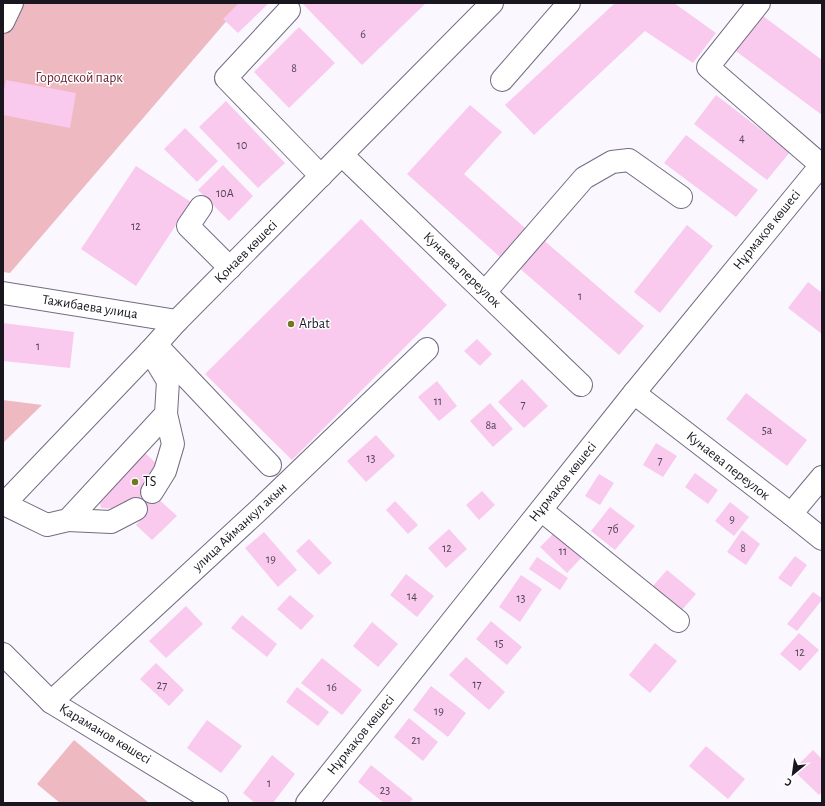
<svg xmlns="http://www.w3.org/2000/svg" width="825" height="806" viewBox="0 0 825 806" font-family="'Alegreya Sans',sans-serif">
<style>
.green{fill:#eeb9c0}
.building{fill:#f9c9ee}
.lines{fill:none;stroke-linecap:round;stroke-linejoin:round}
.minor-casing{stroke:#736c82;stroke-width:24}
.minor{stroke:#fff;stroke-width:22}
.poi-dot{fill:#727922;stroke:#fff;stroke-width:1.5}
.labels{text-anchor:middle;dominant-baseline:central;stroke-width:3;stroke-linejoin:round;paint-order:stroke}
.number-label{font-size:12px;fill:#514353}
.park-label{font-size:14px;fill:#6a2435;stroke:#fff}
.street-label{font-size:14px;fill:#19161f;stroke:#fff}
.poi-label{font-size:14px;fill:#19161f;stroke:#fff;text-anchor:start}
</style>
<rect width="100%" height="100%" fill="#faf8fe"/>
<!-- green -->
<g class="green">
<path d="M3,3H242L10,273L3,272Z"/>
<path d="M3,400L42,405L3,443Z"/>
<path d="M74,740L149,803H60L37,784Z"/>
</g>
<!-- building -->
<g class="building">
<path d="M239,3H269L238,33L223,19Z"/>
<path d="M302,3H426L362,65Z"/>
<path d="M615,3H674L716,33L693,63L645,31L534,135L505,105Z"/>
<path d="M759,13L822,60V115L733,49Z"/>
<path d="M299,27L335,63L289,108L254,72Z"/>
<path d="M6,80L76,93L70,128L3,115V95Z"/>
<path d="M716,95L790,152L767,180L694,124Z"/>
<path d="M226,101L285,163L258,188L199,127Z"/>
<path d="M470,105L502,132L464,174L525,228L500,257L407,174Z"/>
<path d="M185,128L218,161L197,182L164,149Z"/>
<path d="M686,135L758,190L736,217L664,163Z"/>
<path d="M223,165L253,196L229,221L198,190Z"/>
<path d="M136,166L191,202L136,286L81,249Z"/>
<path d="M361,219L447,305L292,460L205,374Z"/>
<path d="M687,225L713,246L660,313L634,292Z"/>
<path d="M541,238L644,326L619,355L517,266Z"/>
<path d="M808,282L822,293V334L788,308Z"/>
<path d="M3,323L74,332L70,368L3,361Z"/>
<path d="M477,339L492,354L480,366L464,351Z"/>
<path d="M522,379L548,406L524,428L498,402Z"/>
<path d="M437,381L457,406L439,421L418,397Z"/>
<path d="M746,393L807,440L787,466L726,419Z"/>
<path d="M490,403L513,429L493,447L470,421Z"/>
<path d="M376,435L395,456L366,482L347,461Z"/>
<path d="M656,443L677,456L663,477L643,465Z"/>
<path d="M144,452L160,467L144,486L177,516L152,540L136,525L144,516L127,500L119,509L101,508L99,497Z"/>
<path d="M695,473L718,490L708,504L685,487Z"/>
<path d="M599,474L614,483L600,505L585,496Z"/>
<path d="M482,491L495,505L479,520L466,505Z"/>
<path d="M395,501L418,525L408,534L386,510Z"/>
<path d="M730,502L749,517L734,536L715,521Z"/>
<path d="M610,507L635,526L615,550L591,531Z"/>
<path d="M449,529L467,549L446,568L428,548Z"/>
<path d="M558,529L585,554L567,573L540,547Z"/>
<path d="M742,530L760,544L746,565L727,552Z"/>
<path d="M264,532L297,570L278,587L245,548Z"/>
<path d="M309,539L332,563L319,575L296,551Z"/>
<path d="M795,556L807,565L791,587L778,578Z"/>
<path d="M537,557L568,578L560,590L529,569Z"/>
<path d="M667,570L696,594L682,610L653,586Z"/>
<path d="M406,574L434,596L417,617L390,595Z"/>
<path d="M521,575L542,589L520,622L499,607Z"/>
<path d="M813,592L822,598V600L797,631L787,624Z"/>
<path d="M290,595L314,616L301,630L277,609Z"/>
<path d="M186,606L203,624L166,658L149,641Z"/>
<path d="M242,615L277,644L267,657L231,628Z"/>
<path d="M491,621L522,647L507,665L476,639Z"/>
<path d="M372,622L398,644L378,667L353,646Z"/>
<path d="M799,633L819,650L800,671L780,654Z"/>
<path d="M655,643L677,661L650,693L629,675Z"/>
<path d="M466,657L505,692L489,710L449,675Z"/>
<path d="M322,658L362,690L342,715L301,683Z"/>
<path d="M156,663L184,690L169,706L140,679Z"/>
<path d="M431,686L466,713L448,737L413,710Z"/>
<path d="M297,687L329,712L318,726L286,702Z"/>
<path d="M409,718L438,742L423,761L394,737Z"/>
<path d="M207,720L242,746L221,773L187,748Z"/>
<path d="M706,746L745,779L728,799L689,766Z"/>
<path d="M813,750L822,759V792L819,795L793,770Z"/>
<path d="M272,755L295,774L273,803H255L243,793Z"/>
<path d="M371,765L413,799L409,803H384L358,782Z"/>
</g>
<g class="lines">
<!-- minor casing -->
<g class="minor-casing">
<g id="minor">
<path d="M759,3L708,67L821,165"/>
<path d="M289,10L226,78L321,176"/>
<path d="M3,22L12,3"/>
<path d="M502,80L569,3"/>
<path d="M342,155L581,385"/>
<path d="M201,207L188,226L230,268"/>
<path d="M485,292L584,178L612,162L629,160L681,197"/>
<path d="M3,293L177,321"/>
<path d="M159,348L270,465"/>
<path d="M634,393L791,514L822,539"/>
<path d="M152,492L165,471L173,444L166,414"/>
<path d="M4,504L47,525L68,520L166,414L168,381L150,351"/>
<path d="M3,505L150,351L177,321L492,3"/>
<path d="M541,510L678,621"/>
<path d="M791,514L822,477"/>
<path d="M68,520L111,522L136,509"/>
<path d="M3,654L51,702L217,803"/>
<path d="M51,702L261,508L427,349"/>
<path d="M307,803L634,393L822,164"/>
</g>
</g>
<!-- minor -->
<use href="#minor" class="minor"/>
</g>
<!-- markers -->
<g class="poi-dot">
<circle cx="291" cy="324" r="4"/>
<circle cx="135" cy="482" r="4"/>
</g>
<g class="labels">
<!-- number labels -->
<g class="number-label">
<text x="363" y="34">6</text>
<text x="294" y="68">8</text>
<text x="742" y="138">4</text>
<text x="242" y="145">10</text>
<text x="225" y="193">10А</text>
<text x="136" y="226">12</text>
<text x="580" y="296">1</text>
<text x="38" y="346">1</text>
<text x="438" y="401">11</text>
<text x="523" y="404">7</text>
<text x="491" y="425">8а</text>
<text x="767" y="430">5а</text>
<text x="371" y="458">13</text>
<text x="660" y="460">7</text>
<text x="732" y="519">9</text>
<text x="613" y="529">7б</text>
<text x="447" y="548">12</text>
<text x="743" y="548">8</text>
<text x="563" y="551">11</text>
<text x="271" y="559">19</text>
<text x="412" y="596">14</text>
<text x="521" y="598">13</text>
<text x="499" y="643">15</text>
<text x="800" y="652">12</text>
<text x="477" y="684">17</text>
<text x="162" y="685">27</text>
<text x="332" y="687">16</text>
<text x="439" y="711">19</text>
<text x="416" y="740">21</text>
<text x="269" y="783">1</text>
<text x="385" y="790">23</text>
</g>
<!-- park labels -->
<g class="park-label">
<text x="79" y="78">Городской парк</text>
</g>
<!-- street labels -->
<g class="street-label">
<text transform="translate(767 230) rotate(-51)">Нұрмақов көшесі</text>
<text transform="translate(246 252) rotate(-45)">Қонаев көшесі</text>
<text transform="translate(462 270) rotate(44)">Кунаева переулок</text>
<text transform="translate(90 307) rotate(9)">Тажибаева улица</text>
<text transform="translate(728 466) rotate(38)">Кунаева переулок</text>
<text transform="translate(563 482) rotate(-51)">Нұрмақов көшесі</text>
<text transform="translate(240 527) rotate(-43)">улица Айманкул акын</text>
<text transform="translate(105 734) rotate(31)">Қараманов көшесі</text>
<text transform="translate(361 735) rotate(-51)">Нұрмақов көшесі</text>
</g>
<!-- poi labels -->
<g class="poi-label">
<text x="299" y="324">Arbat</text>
<text x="143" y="482">TS</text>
</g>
</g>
<!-- border -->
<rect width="825" height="806" fill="none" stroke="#19161f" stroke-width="8"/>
<!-- north arrow -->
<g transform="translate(793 774) rotate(209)" stroke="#ffffff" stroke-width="3" paint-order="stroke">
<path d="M0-3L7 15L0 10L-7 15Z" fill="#19161f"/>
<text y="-6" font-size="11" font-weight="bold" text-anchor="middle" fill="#19161f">С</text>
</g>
</svg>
